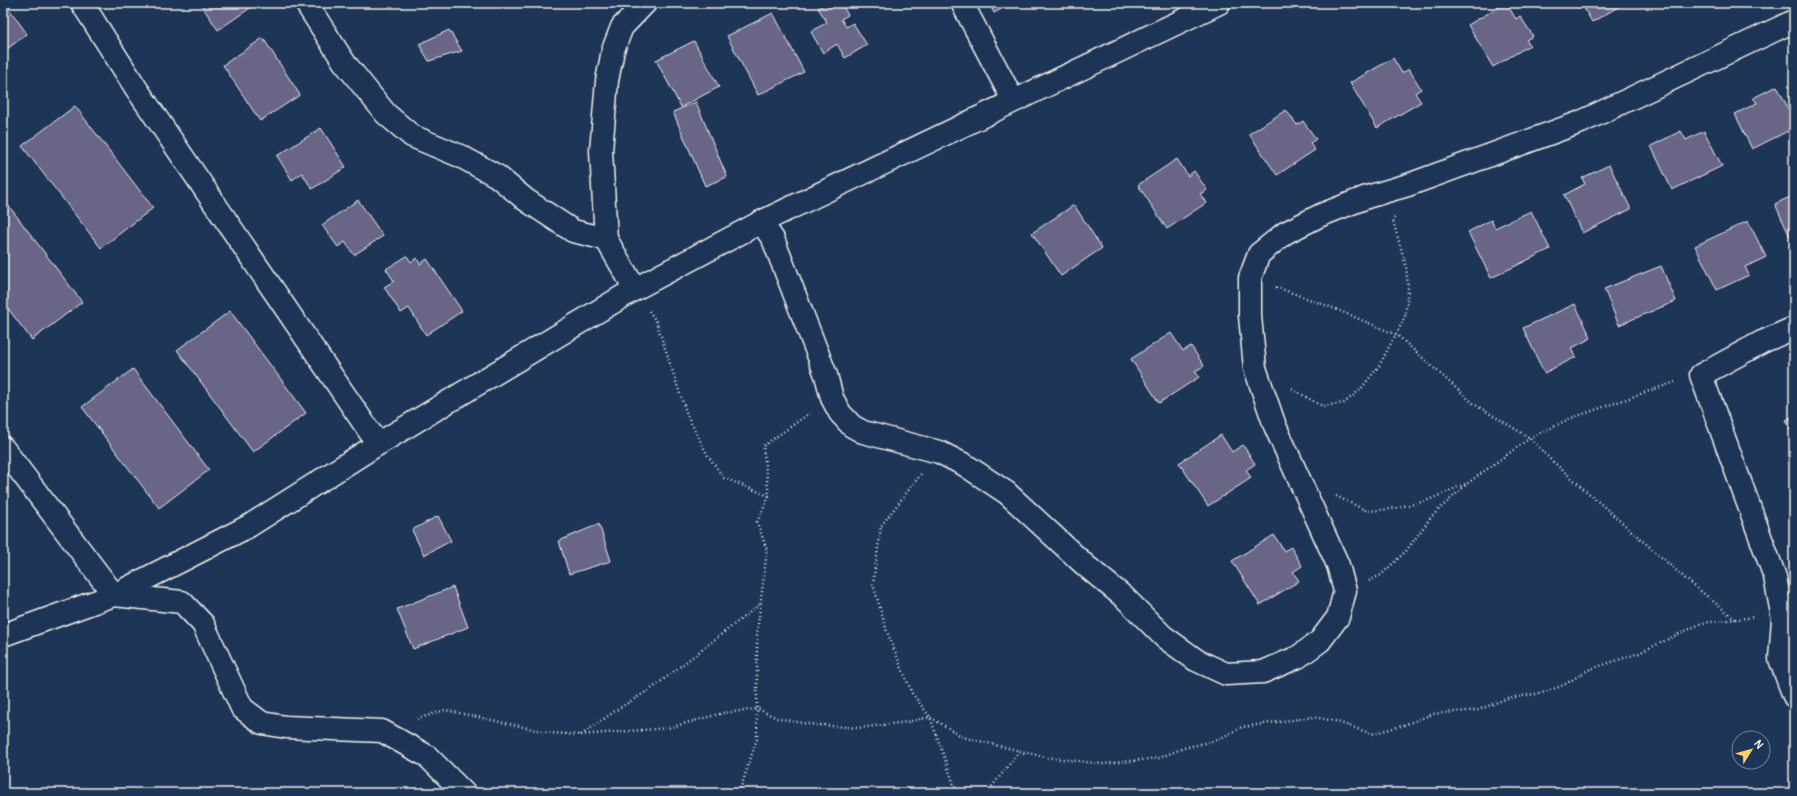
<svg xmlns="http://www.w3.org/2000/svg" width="1797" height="796" viewBox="0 0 1797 796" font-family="Pangolin,sans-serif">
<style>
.building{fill:#676586;stroke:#f4f1e8}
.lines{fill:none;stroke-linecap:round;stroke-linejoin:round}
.street-casing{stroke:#f4f1e8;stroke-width:25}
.path{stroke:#f4f1e8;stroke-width:2.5;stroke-dasharray:1 3;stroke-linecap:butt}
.street{stroke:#1d3557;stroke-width:22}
</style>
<rect width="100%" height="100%" fill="#1d3557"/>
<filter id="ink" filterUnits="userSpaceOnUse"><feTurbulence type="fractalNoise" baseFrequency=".025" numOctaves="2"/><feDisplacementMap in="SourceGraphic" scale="8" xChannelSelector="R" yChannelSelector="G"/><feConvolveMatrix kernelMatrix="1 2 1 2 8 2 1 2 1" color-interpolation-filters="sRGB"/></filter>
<g filter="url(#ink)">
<!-- building -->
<g class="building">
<path d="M3,3H5L27,34L3,52Z"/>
<path d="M200,3H251L253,6L218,30Z"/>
<path d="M827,3H841L848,15L841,19L846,27L853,23L867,45L845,58L837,44L823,53L811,32L827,22L818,8Z"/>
<path d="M989,3H1013L994,13Z"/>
<path d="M1506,3L1516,19L1520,16L1533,36L1526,40L1530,45L1493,67L1468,25Z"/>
<path d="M1581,3H1625L1592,22Z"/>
<path d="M773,13L804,72L758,95L727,36Z"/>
<path d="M449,30L462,51L429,61L419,44Z"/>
<path d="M263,38L300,95L260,121L223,65Z"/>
<path d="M694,41L719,87L681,107L656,60Z"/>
<path d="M1393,58L1402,73L1409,69L1421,89L1415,93L1421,102L1377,128L1350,83Z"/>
<path d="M1777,86L1794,120V128L1752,149L1735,114L1757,103L1753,98Z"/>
<path d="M696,102L727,177L705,186L673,112Z"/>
<path d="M75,106L153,208L101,248L22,146Z"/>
<path d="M1286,110L1297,125L1303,121L1316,139L1310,143L1315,150L1277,175L1249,134Z"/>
<path d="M321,128L346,167L312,189L302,173L292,180L277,156Z"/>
<path d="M1681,131L1686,140L1704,131L1722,166L1672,190L1651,146Z"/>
<path d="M1177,159L1188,176L1194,171L1207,190L1200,194L1206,203L1167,229L1138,185Z"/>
<path d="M1609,165L1631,209L1582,233L1564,195L1585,184L1582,178Z"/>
<path d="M1794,195V240L1792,241L1775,204Z"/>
<path d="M358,200L383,236L354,255L345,242L338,247L322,225Z"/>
<path d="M5,201L82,302L32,340L3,302V203Z"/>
<path d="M1074,205L1102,248L1061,276L1032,233Z"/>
<path d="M1531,211L1550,249L1491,278L1468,232L1491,220L1495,228Z"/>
<path d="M1748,221L1766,257L1745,267L1749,275L1717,290L1695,246Z"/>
<path d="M407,256L411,262L417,258L420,264L427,259L462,311L426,335L409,308L401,313L384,287L394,281L386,269Z"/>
<path d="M1661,266L1676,301L1619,325L1604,289Z"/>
<path d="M1575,304L1591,338L1572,348L1576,357L1544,373L1523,328Z"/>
<path d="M230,311L306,413L253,452L177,350Z"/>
<path d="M1171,333L1183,351L1191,346L1204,366L1195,371L1199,377L1159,403L1131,359Z"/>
<path d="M133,369L209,470L159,508L82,407Z"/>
<path d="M1794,416V437L1786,420Z"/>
<path d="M1221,435L1232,452L1243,445L1255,464L1246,470L1251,478L1208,506L1179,463Z"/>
<path d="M438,516L451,541L424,555L412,530Z"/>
<path d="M599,524L611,561L569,574L559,541Z"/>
<path d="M1274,535L1284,551L1291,547L1302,566L1293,572L1299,581L1260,605L1232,561Z"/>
<path d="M453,587L468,627L413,649L397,609Z"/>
</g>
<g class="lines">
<!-- street casing -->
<g class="street-casing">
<g id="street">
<path d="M82,3L136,88L378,444"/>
<path d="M306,3L344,62L386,114L412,136L460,156L497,176L526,200L573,231L606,239"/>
<path d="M962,3L1013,100"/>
<path d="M761,222L773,239L780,257L826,375L832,398L840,413L852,426L863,432L939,452L965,465L1007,493L1086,566L1125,598L1164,637L1196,660L1226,674L1263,672L1298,657L1320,641L1338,617L1345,591L1338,565L1275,426L1255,368L1250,316V278L1259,254L1285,233L1321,215L1367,197L1408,185L1581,122L1794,21"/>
<path d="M635,289L606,239L601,151L607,81L613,50L622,27L645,3"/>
<path d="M1794,328L1762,342L1701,375L1775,577L1783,619L1780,659L1794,696"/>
<path d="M3,448L114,595L182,602L203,624L242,708L262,723L286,727L382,731L427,756L464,793"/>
<path d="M3,635L114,595L249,526L378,444L635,289L761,222L1219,3"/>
</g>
</g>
<!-- path -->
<g class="path">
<path d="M1276,287L1333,308L1397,335L1474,404L1530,438L1550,459L1687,580L1735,619"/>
<path d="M649,311L656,321L687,415L708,456L724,478L769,496"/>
<path d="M1292,389L1322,406L1344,403L1360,390L1379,366L1405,317L1408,289L1406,266L1393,221L1395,216"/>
<path d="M921,474L881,526L873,584L887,632L912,693L930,717L957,793"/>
<path d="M1336,496L1367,511L1391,509L1426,501L1465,484"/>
<path d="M1369,581L1381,575L1406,551L1432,516L1468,483L1530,438L1569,419L1675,382"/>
<path d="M417,719L445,710L551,733L580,735L668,728L723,713L758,709L777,718L808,724L858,728L907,722L930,717L963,737L1045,757L1103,764L1159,758L1184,748L1217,740L1242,727L1313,717L1335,721L1372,734L1404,725L1433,714L1478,710L1508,698L1542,693L1564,685L1588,670L1639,653L1702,623L1755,617"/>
<path d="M581,735L618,709L654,687L759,605"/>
<path d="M739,793L757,739V633L767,550L757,522L769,496L763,446L810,413"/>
<path d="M987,793L1018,753L1025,754"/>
</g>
<!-- street -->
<use href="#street" class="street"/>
</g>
</g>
<!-- margin -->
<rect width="1797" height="796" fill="none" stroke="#1d3557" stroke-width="16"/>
<rect x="8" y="8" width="1781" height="780" fill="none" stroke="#f4f1e8" stroke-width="1.5" filter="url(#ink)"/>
<!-- north arrow -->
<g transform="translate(1751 750) rotate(53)"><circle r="19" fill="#1d3557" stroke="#738091"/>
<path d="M0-3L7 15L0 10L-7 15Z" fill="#ffd166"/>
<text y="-6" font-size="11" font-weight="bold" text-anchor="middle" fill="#f4f1e8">N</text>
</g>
</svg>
